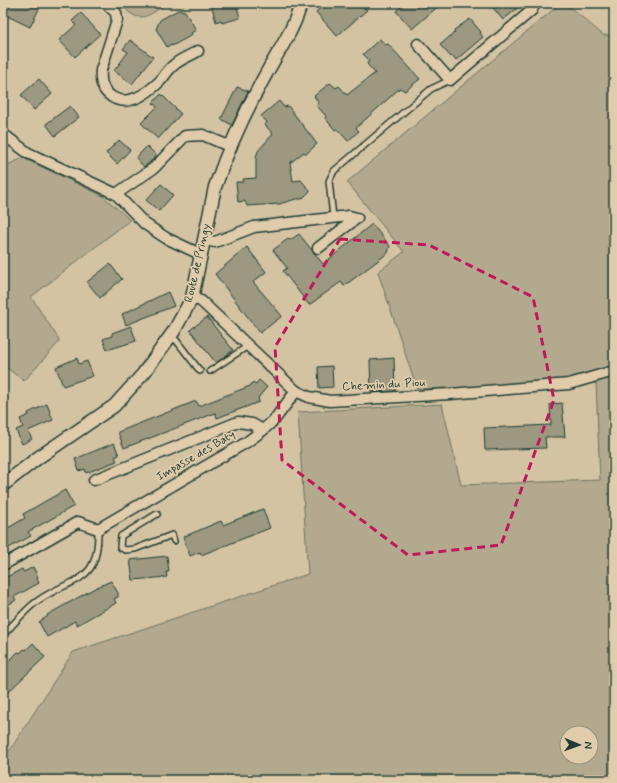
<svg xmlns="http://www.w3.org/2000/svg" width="617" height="783" viewBox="0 0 617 783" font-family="Mynerve,sans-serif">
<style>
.green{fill:#b3a98e;stroke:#697361;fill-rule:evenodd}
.building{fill:#9c9980;stroke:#1f3d34}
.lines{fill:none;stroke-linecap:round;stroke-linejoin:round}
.service-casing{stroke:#1f3d34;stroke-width:8}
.minor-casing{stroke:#1f3d34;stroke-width:13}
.tertiary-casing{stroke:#1f3d34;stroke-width:15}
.service{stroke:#e0cbaa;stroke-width:5}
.minor{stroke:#e0cbaa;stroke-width:10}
.tertiary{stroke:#e0cbaa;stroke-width:12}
.marked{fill:none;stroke:#c2185b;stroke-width:3;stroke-dasharray:8 5;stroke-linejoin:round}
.labels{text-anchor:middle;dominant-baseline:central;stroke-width:3.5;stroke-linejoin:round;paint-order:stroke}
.street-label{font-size:12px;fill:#1f3d34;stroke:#e0cbaa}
</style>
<rect width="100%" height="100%" fill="#d4c3a3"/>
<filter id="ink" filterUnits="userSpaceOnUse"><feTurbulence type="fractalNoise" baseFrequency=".025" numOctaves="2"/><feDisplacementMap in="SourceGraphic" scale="8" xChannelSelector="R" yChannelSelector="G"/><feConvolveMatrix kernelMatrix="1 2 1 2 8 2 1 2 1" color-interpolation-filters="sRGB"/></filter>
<g filter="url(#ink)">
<!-- green -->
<g class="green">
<path d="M119,3H169C144,17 141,26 119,3Z"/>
<path d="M561,3H565L603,35H614V780H3V761L73,652L308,574L298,412L442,404L461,485L600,480L596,383L417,389L378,272L404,252L347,182ZM567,733H591V757H567Z"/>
<path d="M23,158L103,196L130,220L31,297L60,341L24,381L3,365V167Z"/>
</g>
<!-- building -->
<g class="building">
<path d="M3,3H32L40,7L30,27L3,14Z"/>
<path d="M211,3H236L240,18L222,23L221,20L216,22Z"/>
<path d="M326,3H361L367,10L337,36L316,12Z"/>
<path d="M406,3H442L412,29L396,11Z"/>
<path d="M489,3H524L503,20Z"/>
<path d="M178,10L185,11L196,30L191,33L192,35L172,46L171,44L167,47L156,29L160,20Z"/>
<path d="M81,13L100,34L75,57L59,40L76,25L72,21Z"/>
<path d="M470,19L481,32L480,33L483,37L456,60L453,56L451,57L440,45L455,32L454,30Z"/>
<path d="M380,39L385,45L388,44L420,79L405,91L400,88L356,128L359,131L348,141L337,129L335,130L325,118L326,116L317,106L318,102L314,96L330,83L336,88L339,86L347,95L375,73L367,64L369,60L363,54Z"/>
<path d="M130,40L153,57L132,84L114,71L128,52L123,49Z"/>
<path d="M39,79L52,94L34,110L21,95Z"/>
<path d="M237,87L248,91L232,125L221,119Z"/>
<path d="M161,94L181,114L158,139L141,123L157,107L153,103Z"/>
<path d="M279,101L284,107L288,106L317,144L306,154L304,152L290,163L293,181L301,180L310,191L302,199H296L279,204L247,206L245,201L238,202L236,182H243V179L256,178V157L258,151L273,134L265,125L267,122L261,116Z"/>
<path d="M70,106L79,117L55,136L46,124Z"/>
<path d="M119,140L130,150L117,164L106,153Z"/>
<path d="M147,146L157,156L144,167L136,158Z"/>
<path d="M161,184L173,195L159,211L146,200Z"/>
<path d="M372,224L390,246L388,253L344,286L341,282L309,305L283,271L287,268L273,250L288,239L290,240L299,234L323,264Z"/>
<path d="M247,247L266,272L253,282L282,316L260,333L215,274Z"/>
<path d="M110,264L122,279L100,298L87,282Z"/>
<path d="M168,292L174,306L126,325L122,314Z"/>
<path d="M207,317L233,350L216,363L190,330Z"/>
<path d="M131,326L136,341L107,350L103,339L112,336V333Z"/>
<path d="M77,358L79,364L87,361L93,376L63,386L56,367Z"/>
<path d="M394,358L395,391L371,392L370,360Z"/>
<path d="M332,366L333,387L319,388L318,367Z"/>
<path d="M259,380L267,387L258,398L259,402L217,418L216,413L210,415L124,448L118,432L196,401L199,406L250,386L253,382L256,384Z"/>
<path d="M562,403L565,437H545L546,448L485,450L484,428L551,425L550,404Z"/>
<path d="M47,404L53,420L28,431L32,439L22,444L16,430L23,427L20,419L29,415L28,413Z"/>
<path d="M114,443L119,455L115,457L117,461L86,473L85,469L79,471L75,459Z"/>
<path d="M65,490L74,506L28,532L31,536L3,551V531L25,518L23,514Z"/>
<path d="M263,509L270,528L201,555L200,552L190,556L183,537L221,521L223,525Z"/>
<path d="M167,556L169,572H166L167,577L133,580L130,560Z"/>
<path d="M33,567L38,577L37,578L39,583L14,597L16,600L3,608V579L22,569L24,572Z"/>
<path d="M111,581L118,593V597L114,599L116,603L77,625L75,621L47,637L39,622L48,616L47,615L95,588Z"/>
<path d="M33,643L45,657L8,692L3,687V667L18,652L20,653L24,649L26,650Z"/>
</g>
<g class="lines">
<!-- service casing -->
<g class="service-casing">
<g id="service">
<path d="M333,217L329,181L334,171L431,89L450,80"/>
<path d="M169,338L176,340L200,371"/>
<path d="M210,371L248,346"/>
<path d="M157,514L121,536L120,547L125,550L135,549L172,535L174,541"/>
<path d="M3,635C14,624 24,611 36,602C73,575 99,587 98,529"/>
</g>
</g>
<!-- minor casing -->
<g class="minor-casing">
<g id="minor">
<path d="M106,3L116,13L117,20L101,70C100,82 102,90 112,97C128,107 145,95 158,83C164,78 167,70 174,65C180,59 190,56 198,51"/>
<path d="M418,44L450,80L532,10L535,3"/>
<path d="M3,134L28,153L116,194L145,224L166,238L202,255"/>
<path d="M116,194L154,168L185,136L203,135L231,147"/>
<path d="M205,240L215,242L254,227L349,216L357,218L318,248"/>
<path d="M192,298L201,301L296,391L309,397L330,401L450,394L569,384L614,371"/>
<path d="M94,480L238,422L252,424L263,430"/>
<path d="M3,565L78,522L98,529L247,442L263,430L275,419L296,391"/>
</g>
</g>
<!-- tertiary casing -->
<g class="tertiary-casing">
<path id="tertiary" d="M3,485L39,457L114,406L143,374L174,331L192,298L215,187C228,149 246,110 266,74C279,50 294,30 301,3"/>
</g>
<!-- service -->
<use href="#service" class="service"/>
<!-- minor -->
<use href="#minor" class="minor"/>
<!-- tertiary -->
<use href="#tertiary" class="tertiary"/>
</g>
</g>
<!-- marked area -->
<path class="marked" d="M340,239L429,245L533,297L554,400L501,545L408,555L282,460L275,347Z"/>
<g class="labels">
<!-- street labels -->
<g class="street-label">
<text transform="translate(198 263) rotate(-77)">Route de Pringy</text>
<text transform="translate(384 385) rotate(-3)">Chemin du Piou</text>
<text transform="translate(196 456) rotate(-30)">Impasse des Baty</text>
</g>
</g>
<!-- margin -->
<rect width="617" height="783" fill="none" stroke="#e0cbaa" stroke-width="16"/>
<rect x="8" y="8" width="601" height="767" fill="none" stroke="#1f3d34" stroke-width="1.5" filter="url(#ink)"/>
<!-- north arrow -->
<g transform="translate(579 745) rotate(92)"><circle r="19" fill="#e0cbaa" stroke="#93927b"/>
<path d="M0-3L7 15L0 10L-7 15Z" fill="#1f3d34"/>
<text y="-6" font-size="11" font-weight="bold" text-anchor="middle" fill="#1f3d34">N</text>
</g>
</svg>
